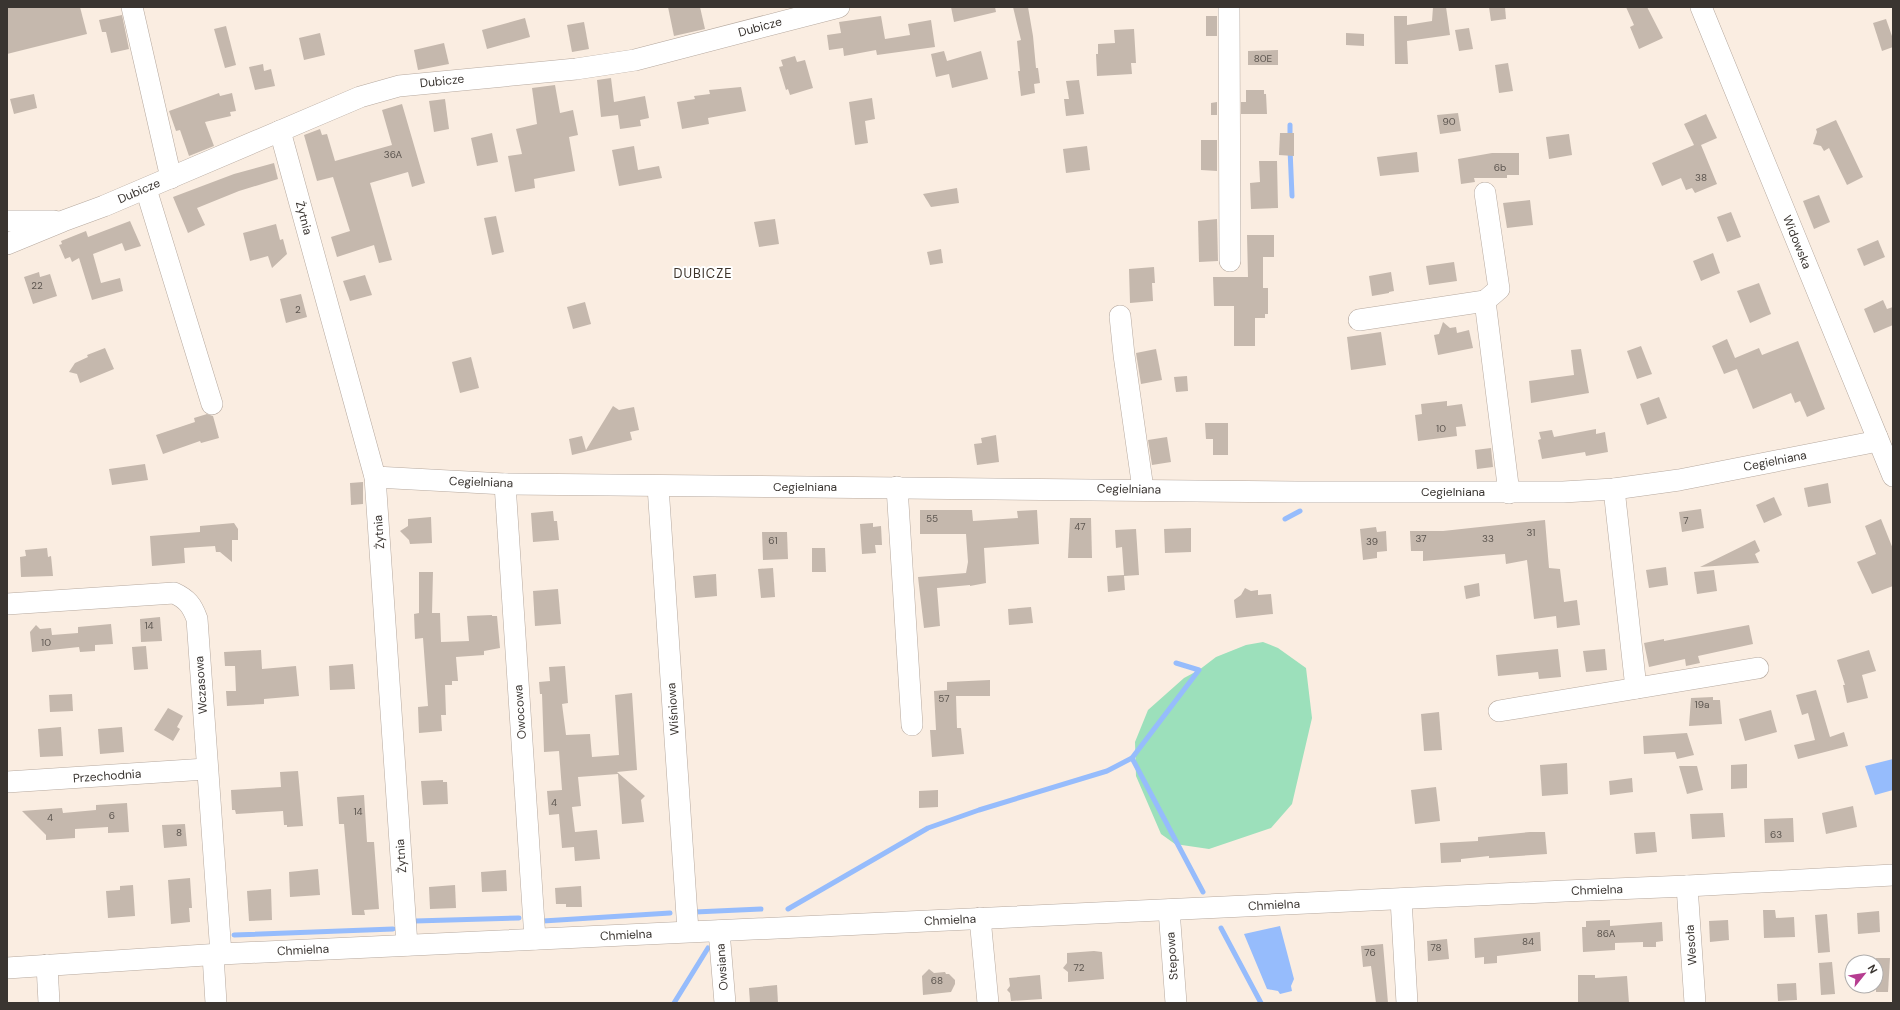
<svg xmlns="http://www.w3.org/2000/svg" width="1900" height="1010" viewBox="0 0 1900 1010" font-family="'DM Sans',sans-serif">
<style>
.green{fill:#9ce0bb}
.water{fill:#96bcfc}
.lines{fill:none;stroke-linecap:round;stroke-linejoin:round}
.stream{stroke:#96bcfc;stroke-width:5}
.building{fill:#c5b8ad}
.minor-casing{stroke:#b6a99f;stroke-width:22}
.minor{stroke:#fff;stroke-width:21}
.labels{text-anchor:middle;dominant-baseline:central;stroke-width:4;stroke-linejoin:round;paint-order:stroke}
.number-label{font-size:10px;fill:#5d5650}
.street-label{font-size:12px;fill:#3a3531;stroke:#fff}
.neighbourhood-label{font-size:13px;letter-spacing:1px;fill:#3d332a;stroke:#fff}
</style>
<rect width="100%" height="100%" fill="#faede1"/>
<!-- green -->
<path class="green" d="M1263,642L1278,648L1306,668L1312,718L1292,804L1271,828L1209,849L1175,844L1161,834L1136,776L1135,742L1148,710L1184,678L1199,670L1216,657L1246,645Z"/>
<!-- water -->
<g class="water">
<path d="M1893,759V790L1875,795L1865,766Z"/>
<path d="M1280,926L1294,979L1291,986L1292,991L1280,994L1278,991L1267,989L1244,934Z"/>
</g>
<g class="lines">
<!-- stream -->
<g class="stream">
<path d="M1290,125V139"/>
<path d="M1290,149L1292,196"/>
<path d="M1285,519L1300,511"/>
<path d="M1132,758L1203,892"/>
<path d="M788,909L928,828L979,810L1107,771L1132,758L1199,670L1176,663"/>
<path d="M695,912L761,909"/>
<path d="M415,921L519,918"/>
<path d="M543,921L670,913"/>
<path d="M1221,928L1261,1003"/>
<path d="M234,935L393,929"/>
<path d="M674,1003L708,948"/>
</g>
</g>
<!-- building -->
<g class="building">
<path d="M7,7H80L87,34L7,54Z"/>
<path d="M668,7H700L705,29L674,36Z"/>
<path d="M951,7H995L996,12L954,22Z"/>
<path d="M1013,7H1028L1033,36L1036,68H1038L1040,83L1034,84L1035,93L1021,96L1018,71H1020L1017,41L1021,40Z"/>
<path d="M1433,7H1446L1450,35L1407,41L1408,64H1395L1394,16H1407V25L1432,21Z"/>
<path d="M1489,7H1505L1506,19L1491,21Z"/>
<path d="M1626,7H1647L1663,38L1639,49L1630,27L1634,25Z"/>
<path d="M122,15L129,49L111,53L106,32H102L99,20Z"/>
<path d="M881,16L885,39L910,35L908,24L931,20L935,47L877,55L876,50L844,56L843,48L829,50L827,35L841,33L839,22Z"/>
<rect x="1206" y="16" width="11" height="20"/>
<path d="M525,18L530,37L487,49L482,30Z"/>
<path d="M1886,19L1893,39V47L1882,51L1873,23Z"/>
<path d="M584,22L589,49L572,52L567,25Z"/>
<path d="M226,26L236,65L225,68L214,29Z"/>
<path d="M1469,28L1473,49L1459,51L1455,30Z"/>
<path d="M1134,29L1136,63H1131L1132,74L1097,76L1096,54H1098V44L1115,43L1114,30Z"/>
<path d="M320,33L325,55L304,60L299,38Z"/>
<path d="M1346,33L1364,34V46L1346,45Z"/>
<path d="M444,43L449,64L418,70L414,50Z"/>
<path d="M1278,50V65H1248V51Z"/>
<path d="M944,51L947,61L981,51L988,79L952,88L949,74L936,77L931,54Z"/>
<path d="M795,56L797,62L805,60L813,88L790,95L788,89L786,90L779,67L783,66L781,60Z"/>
<path d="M1508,63L1513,91L1499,93L1495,65Z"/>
<path d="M263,64L264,71L271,69L275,86L255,90L249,67Z"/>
<path d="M611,78L614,102L645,96L649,118L640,120L641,126L620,129L618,115L601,117L597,80Z"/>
<path d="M1079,80L1084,114L1066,116L1064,99H1069L1066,81Z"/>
<path d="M555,85L560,113L573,110L578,135L569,137L575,171L534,179L535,188L515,192L508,156L522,154L516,129L537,124L532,88Z"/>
<path d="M741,87L746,111L708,118L709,124L682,129L677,102L695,99L694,96L710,94L709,90Z"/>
<path d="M1246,90H1264V94H1266L1267,114H1241V102H1246Z"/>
<path d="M219,93L220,96L232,93L236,111L230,112L231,116L205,122L214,146L189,156L180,130L176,131L169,111Z"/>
<path d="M34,94L37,108L14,114L10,99Z"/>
<path d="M872,98L875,119L865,121L868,143L855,145L849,102Z"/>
<path d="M445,99L449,129L434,132L429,101Z"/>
<path d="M1217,102V115H1211V103Z"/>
<path d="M402,104L425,183L412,187L408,172L370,183L392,260L379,263L374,245L337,257L331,237L350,231L333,177L317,181L304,135L320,129L322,135L327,134L335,161L392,145L382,110Z"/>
<path d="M1458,113L1461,131L1440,134L1437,115Z"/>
<path d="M1706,114L1717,138L1701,145L1717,184L1695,193L1692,188L1686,190L1681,178L1662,186L1652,163L1694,145L1684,124Z"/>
<path d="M1836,120L1863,177L1847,185L1829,148L1824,151L1821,146L1813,144L1817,132L1816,129Z"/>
<path d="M492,133L498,162L477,166L471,138Z"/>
<path d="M1280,133H1294V156L1279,155Z"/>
<path d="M1569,134L1572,155L1549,159L1546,137Z"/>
<path d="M1201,140H1217V171L1201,170Z"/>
<path d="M634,146L638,170L659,166L662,178L619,186L612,150Z"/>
<path d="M1087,146L1090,170L1066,173L1063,149Z"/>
<path d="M1417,152L1419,172L1380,176L1377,157Z"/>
<path d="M1492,153H1519V175H1507V178H1474L1475,182L1461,184L1458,159Z"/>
<path d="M1259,161H1277L1278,208L1251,209L1250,183L1260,182Z"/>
<path d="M274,163L278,179L239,191L197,208L205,225L188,233L173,197L234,174Z"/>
<path d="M957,188L959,203L931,207L923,194Z"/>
<path d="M1819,195L1830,222L1814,229L1803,201Z"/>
<path d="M1530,200L1533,225L1507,228L1503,203Z"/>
<path d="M1731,212L1741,237L1727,242L1717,217Z"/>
<path d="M496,216L504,252L492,255L484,218Z"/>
<path d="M775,219L779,244L759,247L754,222Z"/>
<path d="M1217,219L1218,261L1199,262L1198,221Z"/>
<path d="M130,221L141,246L125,251L122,243L93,254L101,283L120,278L123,291L92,300L79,258L72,262L70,257L65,259L59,245L62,244L61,241L86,231L88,237Z"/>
<path d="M276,224L280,240L283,239L287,254L272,268L268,256L250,261L243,233Z"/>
<path d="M1247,235H1274V257H1263V288H1268V314H1265V318H1255V346H1234V306H1214L1213,277H1248Z"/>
<path d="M1878,240L1885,257L1864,266L1857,249Z"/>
<path d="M941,249L943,263L930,265L927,252Z"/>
<path d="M1713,253L1720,273L1701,281L1693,261Z"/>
<path d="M1454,262L1457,281L1429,285L1426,266Z"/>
<path d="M1154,267L1155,283H1152L1153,301L1130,303L1129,269Z"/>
<path d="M39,272L40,277L50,274L57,296L33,304L24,277Z"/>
<path d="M1391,272L1394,291L1389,292V293L1372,296L1369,276Z"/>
<path d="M365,275L372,295L350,301L343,281Z"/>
<path d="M1759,283L1771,314L1750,323L1737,291Z"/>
<path d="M301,294L307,317L286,323L280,299Z"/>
<path d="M1883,300L1887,309L1893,307V325L1874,333L1864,309Z"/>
<path d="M585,302L591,324L573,329L567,307Z"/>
<path d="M1443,322L1450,328L1456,327L1457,333L1469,330L1473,348L1438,355L1434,335L1439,334Z"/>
<path d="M1381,332L1386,365L1351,370L1347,337Z"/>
<path d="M1727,339L1735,358L1759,348L1762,355L1798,341L1825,409L1807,417L1800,401L1795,403L1791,393L1753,409L1737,369L1724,374L1712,346Z"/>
<path d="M1641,346L1652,374L1637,379L1627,351Z"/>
<path d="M105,348L114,369L80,383L77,374L69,372L75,363L88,357L87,355Z"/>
<path d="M1156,349L1162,380L1141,384L1136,353Z"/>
<path d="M1581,349L1589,393L1531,403L1529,381L1574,375L1571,350Z"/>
<path d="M471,357L479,388L460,393L452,362Z"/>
<path d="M1187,376L1188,391L1176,392L1174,377Z"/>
<path d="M1659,397L1667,418L1647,425L1640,404Z"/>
<path d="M1447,401V406L1462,404L1466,426L1456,427L1457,436L1418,441L1415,415L1422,414L1421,404Z"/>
<path d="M613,406L619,410L634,407L639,430L630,432L632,440L572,455L569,439L582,436L586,450Z"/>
<path d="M207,414L213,416L219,438L201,443L200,441L163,454L156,435L195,422L194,418Z"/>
<path d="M1205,423H1228V455H1213V439H1206Z"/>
<path d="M1596,429V434L1605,432L1608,452L1586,456L1585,452L1542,459L1538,440L1541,439L1539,432L1552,430L1554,437Z"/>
<path d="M996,435L999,462L977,465L974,444L982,443L981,438Z"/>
<path d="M1167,437L1171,462L1152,465L1148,440Z"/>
<path d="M1491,448L1493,467L1477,469L1475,450Z"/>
<path d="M145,464L148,480L112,485L109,469Z"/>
<path d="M363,482V504L351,505L350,483Z"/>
<path d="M1828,483L1831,503L1808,507L1804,488Z"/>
<path d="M1774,497L1782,515L1764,523L1756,505Z"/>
<path d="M1701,509L1704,528L1682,532L1679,512Z"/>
<path d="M920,510H972L973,521L1018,518L1017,511L1037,510L1039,544L984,548L986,583L970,586V585L937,588L940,626L924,628L918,577L966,573L968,562L966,534H920Z"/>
<path d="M553,511L554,521H557L559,540L533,542L531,513Z"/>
<path d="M431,517L432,543L410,544L409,540L400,531L408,526V519Z"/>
<path d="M1070,518H1091L1092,558H1068Z"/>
<path d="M1881,519L1893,549V586L1872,594L1857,562L1876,554L1865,526Z"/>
<path d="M1545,520L1549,568L1560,569L1564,602L1577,600L1580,625L1557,628L1556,616L1534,619L1527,560L1506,564L1505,554L1423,561V551H1411L1410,531H1443Z"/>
<path d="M234,523L238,529V540H232V562L220,552H216L215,546L184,548L185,563L152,566L150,536L200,532V526Z"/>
<path d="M873,523V527L881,526L882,545H875L876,553L862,554L860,524Z"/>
<path d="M1376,527L1377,532L1386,531L1387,551L1377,552V558L1363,560L1360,529Z"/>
<path d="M1191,528V552L1165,553L1164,529Z"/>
<path d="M1136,529L1139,575L1124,576L1125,590L1108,592L1107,576L1124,575L1122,547L1116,548L1115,530Z"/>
<path d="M762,532H787L788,559L763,560Z"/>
<path d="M1755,540L1760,551L1755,554L1759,563L1700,567Z"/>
<path d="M47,548L48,557L51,556L53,576L21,577L20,557L26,556L25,550Z"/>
<path d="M812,548H825L826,572H812Z"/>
<path d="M1666,567L1668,585L1649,588L1646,570Z"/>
<path d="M773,568L775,597L761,598L758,569Z"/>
<path d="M1714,570L1717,591L1697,594L1694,572Z"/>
<path d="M419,572H433L432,613H440L441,642L469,641L467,616L492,615V616H497L500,648L484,651V655L456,657L458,681H452V685H445L446,715H441L442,731L419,733L418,707L428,706L423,638L415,639L414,614L419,613Z"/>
<path d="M716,574L717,596L695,598L693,576Z"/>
<path d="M1479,583L1480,596L1466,599L1464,586Z"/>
<path d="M1245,588L1251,591L1258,590V595L1271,594L1273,614L1236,618L1234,600L1241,595Z"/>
<path d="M558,589L561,624L535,626L533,591Z"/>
<path d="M1031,607L1033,623L1009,625L1008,609Z"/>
<path d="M160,617L162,641L141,642L140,619Z"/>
<path d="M111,624L113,644L95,645V651L80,652L79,647L32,652L30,632L36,625L40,629L51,628L52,635L78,633V627Z"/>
<path d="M1749,625L1753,644L1698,656L1700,663L1686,666L1685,659L1649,667L1644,643L1664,639V641Z"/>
<path d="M146,646L148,669L134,670L132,647Z"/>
<path d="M1558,649L1561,677L1539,679L1538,672L1498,676L1496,655Z"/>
<path d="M1605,649L1607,670L1586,672L1583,651Z"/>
<path d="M261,650L262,669L296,666L299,696L264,699V704L227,706L226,691H236L235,666H225L224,652Z"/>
<path d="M1869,650L1876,671L1862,675L1868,698L1847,703L1843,685H1845L1837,660Z"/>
<path d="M353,664L355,689L330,690L329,666Z"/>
<path d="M565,666L568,703L562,704L566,735L590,734L592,757L619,755L615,695L632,693L637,770L617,772L645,796L641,800L644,822L622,824L618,774L578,777L581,806L572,807L575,832L597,830L600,859L575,861L574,847L562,848L559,814L549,815L547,791L562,790L559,751L544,752L542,694H540L539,682L550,681L549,667Z"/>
<path d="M990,680V696H956L957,728H961L964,754L932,757L930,730H936L934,691L947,690V682Z"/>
<path d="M1816,690L1830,737L1844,732L1848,746L1798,759L1794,745L1815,740L1808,713L1802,715L1796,695Z"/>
<path d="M72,694L73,711L50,712L49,695Z"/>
<path d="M1713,697V700H1720L1722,724L1689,726L1691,698Z"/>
<path d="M168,708L183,716L177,727L180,729L173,741L154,730Z"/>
<path d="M1771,710L1777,732L1745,741L1739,719Z"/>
<path d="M1439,712L1442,750L1424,751L1421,714Z"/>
<path d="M61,727L63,756L40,757L38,729Z"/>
<path d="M122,727L124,752L100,754L98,729Z"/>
<path d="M1687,733L1694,755L1677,759L1675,752L1644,754L1643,736Z"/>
<path d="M1567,763L1568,794L1542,796L1540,765Z"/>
<path d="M1747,764V788L1731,789V765Z"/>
<path d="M1679,766H1697L1703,790L1687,794Z"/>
<path d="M298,771L303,826L287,827V825H284L283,811L236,814L235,810H232L231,790L281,787L280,772Z"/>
<path d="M1632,778L1633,792L1610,795L1609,781Z"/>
<path d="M443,780V782H447L448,804L423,805L421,781Z"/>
<path d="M1436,787L1440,821L1415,824L1411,790Z"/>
<path d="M938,790V807L919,808V791Z"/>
<path d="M364,795L367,842H374L379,909L364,910L365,915H352L344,824H339L337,797Z"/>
<path d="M127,803L129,832L108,833V827L75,829V838L46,840V835L22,811L62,808L63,813L96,810V805Z"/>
<path d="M1853,806L1857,827L1826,834L1822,813Z"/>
<path d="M1723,813L1725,837L1692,839L1690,814Z"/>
<path d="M1793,818L1794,842L1765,843L1764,819Z"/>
<path d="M185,824L187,846L164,848L162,825Z"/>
<path d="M1530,832H1545L1547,854L1489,858V856L1461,859V862L1441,863L1440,843L1478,841V837Z"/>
<path d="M1655,832L1657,852L1636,854L1634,833Z"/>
<path d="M318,869L320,895L290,897L289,872Z"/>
<path d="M506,870L507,891L482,892L481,872Z"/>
<path d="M190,878L192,908H189L190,922L171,924L168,880Z"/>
<path d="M133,885L135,916L108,918L106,891L120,890V886Z"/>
<path d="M455,885L456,908L430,909L429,887Z"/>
<path d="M581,886L582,907H566V904H556L555,888Z"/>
<path d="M271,889L272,920L249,921L247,891Z"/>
<path d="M1763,910H1775L1776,918L1794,917L1795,937L1764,938Z"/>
<path d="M1879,911L1880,932L1858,934L1857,913Z"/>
<path d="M1827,914L1830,952L1818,953L1815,915Z"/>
<path d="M1610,920V926L1662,922L1663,941L1656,942V947H1643V942L1615,943V950L1583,952L1582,927H1586V921Z"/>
<path d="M1728,920L1729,940L1710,942L1709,921Z"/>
<path d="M1540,932L1541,951L1497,956V963L1484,964V957L1475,958L1474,938Z"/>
<path d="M1447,939L1449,959L1428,961L1427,941Z"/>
<path d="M1383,944L1388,1003H1376L1371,966L1363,967L1361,946Z"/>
<path d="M1094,951L1102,952L1104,979L1068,982V972L1063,968L1067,963V953Z"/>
<path d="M1876,958H1890L1888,992H1876Z"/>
<path d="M1832,962L1835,994L1821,995L1819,963Z"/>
<path d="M929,969L934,973L945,972L946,974H949L955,980V984L951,992L923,995L922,976Z"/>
<path d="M1040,975L1042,999L1011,1001L1010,993L1007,990L1010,986L1009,978Z"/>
<path d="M1578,975H1595V978L1627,976L1629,1003H1578Z"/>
<path d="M1796,983L1797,1000L1778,1001L1777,984Z"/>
<path d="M777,985L778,1003H750L749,988Z"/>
</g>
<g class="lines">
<!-- minor casing -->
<g class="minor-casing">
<g id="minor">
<path d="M132,7L171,178"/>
<path d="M1229,7L1230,261"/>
<path d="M1701,7L1893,476"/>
<path d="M280,131L375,477L407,945"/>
<path d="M146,189L212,404"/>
<path d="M1485,193L1499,289L1485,301L1509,493"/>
<path d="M7,221H54"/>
<path d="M7,244L63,221L104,206L360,97L399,86L576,69L635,60L839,7"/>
<path d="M1120,316L1124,355L1143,489"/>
<path d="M1359,320L1485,301"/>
<path d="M375,477L505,484L1297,492H1563L1614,489L1679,480L1868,443L1877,437"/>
<path d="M505,484L535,939"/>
<path d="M658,486L688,931"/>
<path d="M897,487L912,725"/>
<path d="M1614,489L1636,688"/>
<path d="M7,604L174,593C187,599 192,605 197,619L221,954"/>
<path d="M1499,711L1758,668"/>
<path d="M7,782L206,769"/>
<path d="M1687,886L1695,1003"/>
<path d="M1401,899L1407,1003"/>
<path d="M1169,910L1176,1003"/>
<path d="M980,918L988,1003"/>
<path d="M719,931L725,1003"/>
<path d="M213,955L216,1003"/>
<path d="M47,965L49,1003"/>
<path d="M7,968L221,954L1565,891L1687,886L1893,875"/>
</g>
</g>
<!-- minor -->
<use href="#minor" class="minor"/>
</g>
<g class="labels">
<!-- number labels -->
<g class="number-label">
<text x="1263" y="58">80E</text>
<text x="1449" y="121">90</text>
<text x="393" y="154">36A</text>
<text x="1500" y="167">6b</text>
<text x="1701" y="177">38</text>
<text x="37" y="285">22</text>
<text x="298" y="309">2</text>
<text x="1441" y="428">10</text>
<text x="932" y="518">55</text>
<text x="1686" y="520">7</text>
<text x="1080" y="526">47</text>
<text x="1531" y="532">31</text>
<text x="1421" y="538">37</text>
<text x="1488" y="538">33</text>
<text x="773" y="540">61</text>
<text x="1372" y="541">39</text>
<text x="149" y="625">14</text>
<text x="46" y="642">10</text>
<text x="944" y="698">57</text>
<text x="1702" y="704">19a</text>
<text x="554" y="802">4</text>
<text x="358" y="811">14</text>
<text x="112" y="815">6</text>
<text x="50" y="817">4</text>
<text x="179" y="832">8</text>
<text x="1776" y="834">63</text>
<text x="1606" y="933">86A</text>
<text x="1528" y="941">84</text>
<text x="1436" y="947">78</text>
<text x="1370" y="952">76</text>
<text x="1079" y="967">72</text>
<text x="937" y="980">68</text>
</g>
<!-- street labels -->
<g class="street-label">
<text transform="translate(760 27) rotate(-15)">Dubicze</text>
<text transform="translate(442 81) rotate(-6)">Dubicze</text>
<text transform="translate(139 191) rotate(-23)">Dubicze</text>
<text transform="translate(304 218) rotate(75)">Żytnia</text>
<text transform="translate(1797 242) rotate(68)">Widowska</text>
<text transform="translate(1775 461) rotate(-11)">Cegielniana</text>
<text transform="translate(481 482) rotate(2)">Cegielniana</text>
<text x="805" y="487">Cegielniana</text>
<text transform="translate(1129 489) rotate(1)">Cegielniana</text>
<text x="1453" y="492">Cegielniana</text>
<text transform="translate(379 532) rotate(-94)">Żytnia</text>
<text transform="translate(201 685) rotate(-94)">Wczasowa</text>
<text transform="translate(673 709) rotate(-94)">Wiśniowa</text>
<text transform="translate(520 712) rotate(-94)">Owocowa</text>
<text transform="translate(107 776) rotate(-4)">Przechodnia</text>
<text transform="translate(401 856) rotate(-94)">Żytnia</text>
<text transform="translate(1597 890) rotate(-2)">Chmielna</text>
<text transform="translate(1274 905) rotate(-3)">Chmielna</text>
<text transform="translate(950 920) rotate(-3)">Chmielna</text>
<text transform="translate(626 935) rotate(-3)">Chmielna</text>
<text transform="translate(1691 945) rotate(-94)">Wesoła</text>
<text transform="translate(303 950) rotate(-3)">Chmielna</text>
<text transform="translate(1172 956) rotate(-94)">Stepowa</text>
<text transform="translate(722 967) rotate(-94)">Owsiana</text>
</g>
<!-- neighbourhood labels -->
<g class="neighbourhood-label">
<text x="703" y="273">DUBICZE</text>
</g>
</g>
<!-- border -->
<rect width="1900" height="1010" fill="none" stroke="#3a3531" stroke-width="16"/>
<!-- north arrow -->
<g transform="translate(1864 974) rotate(60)"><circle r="19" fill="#ffffff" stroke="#b0aead"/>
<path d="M0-3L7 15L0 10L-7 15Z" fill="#b63d91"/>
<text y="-6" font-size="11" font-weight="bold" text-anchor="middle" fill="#3a3531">N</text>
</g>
</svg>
